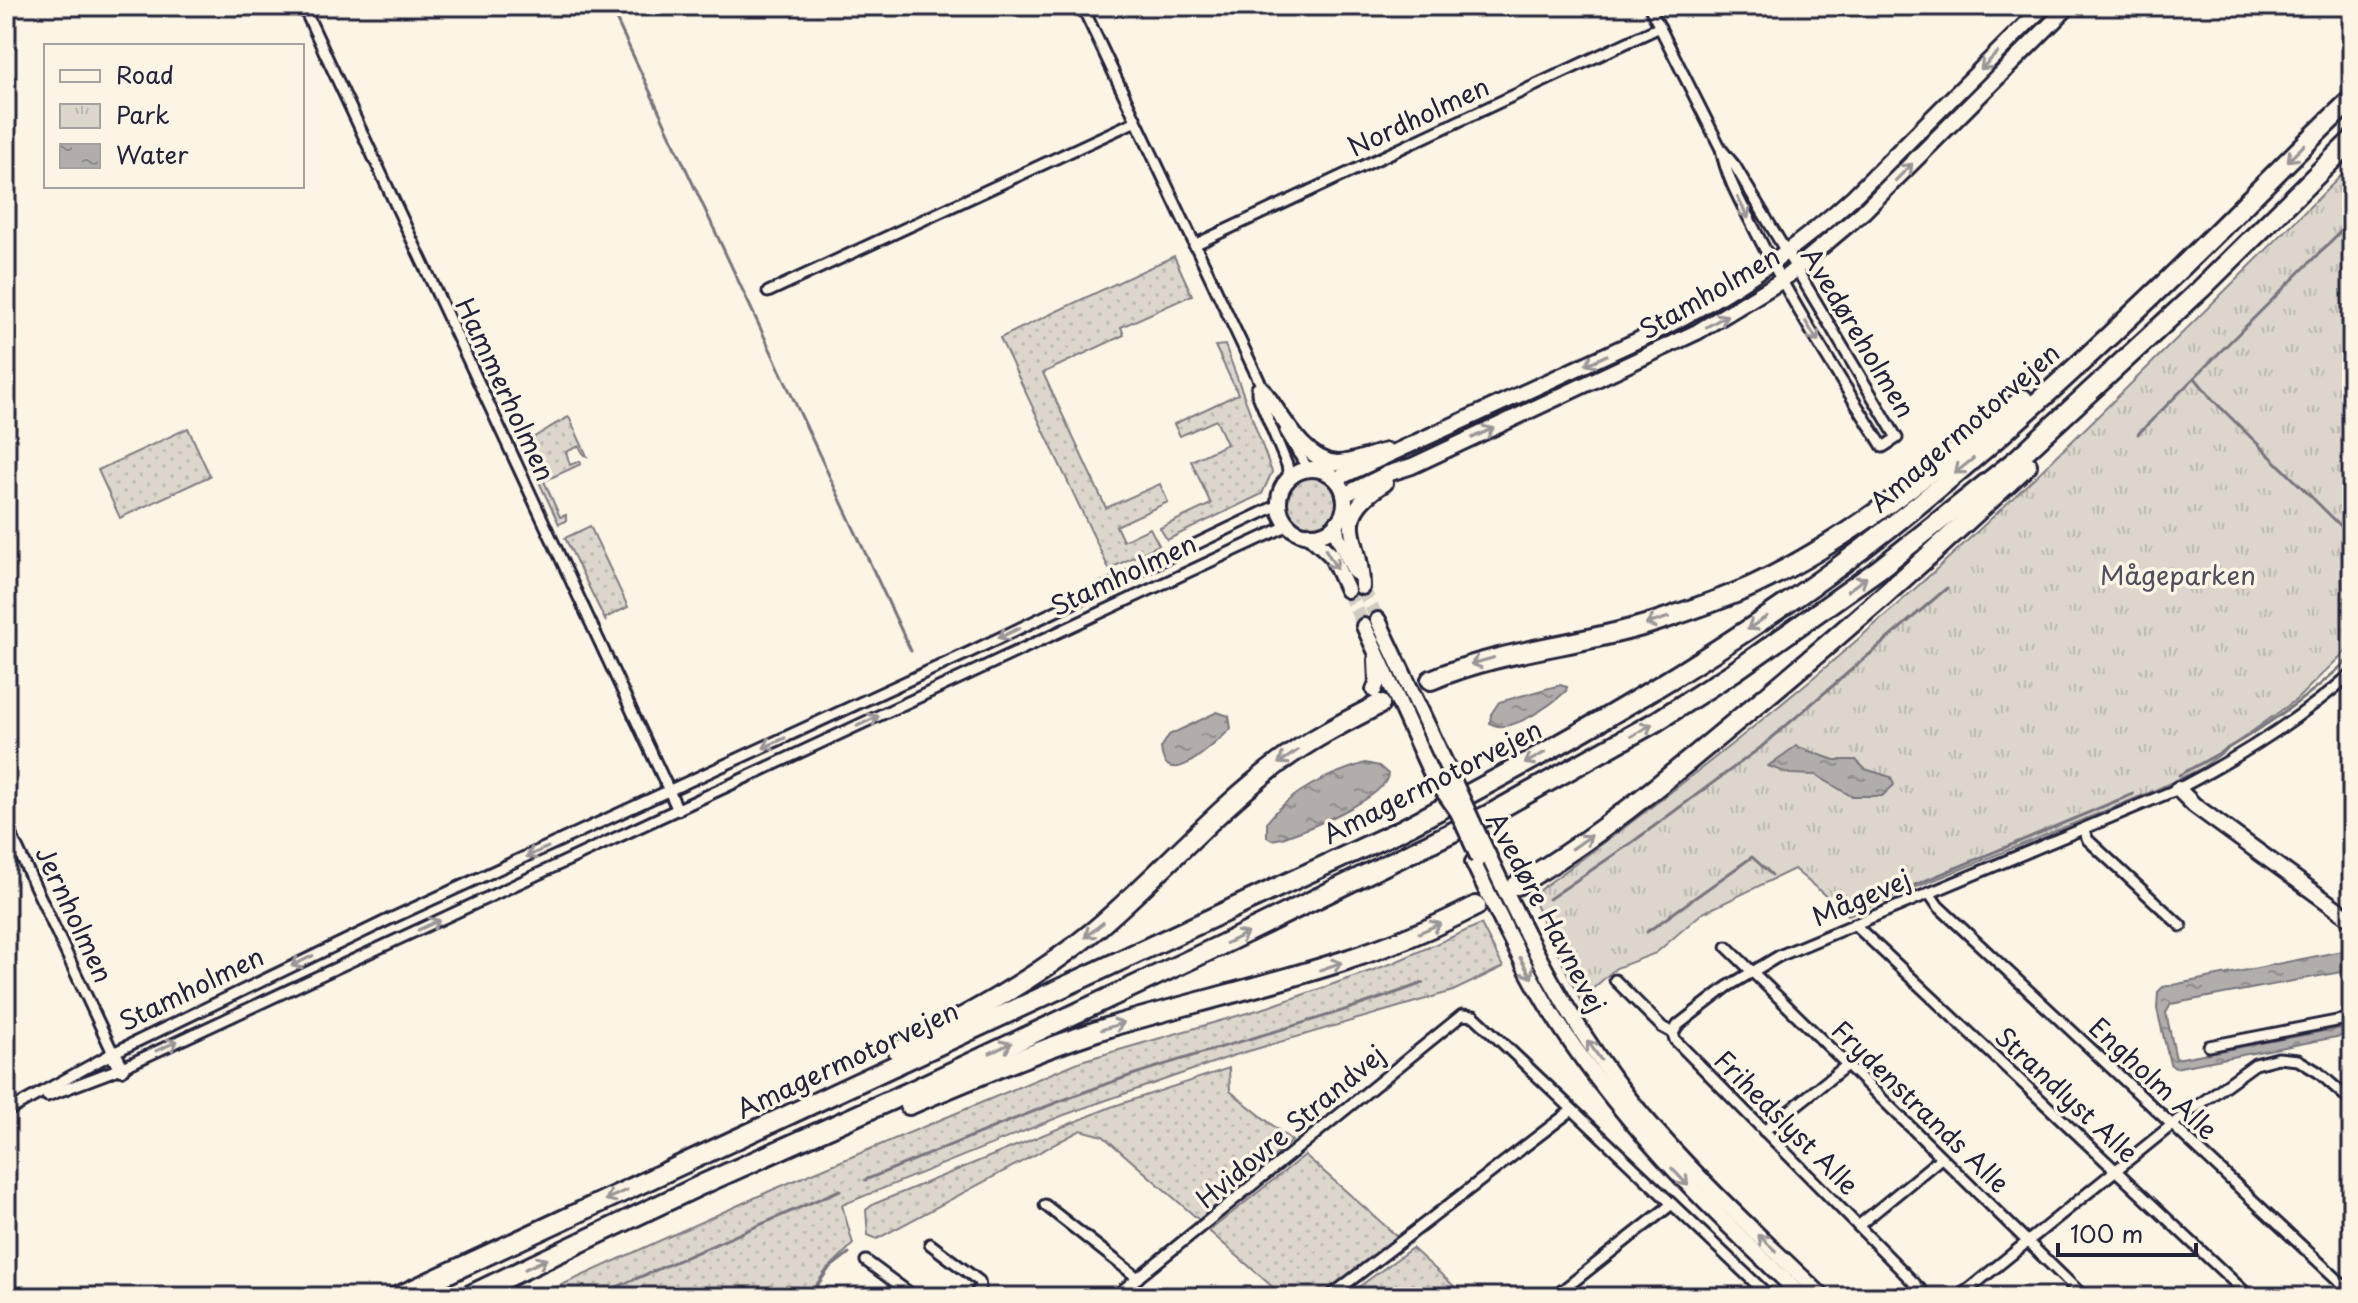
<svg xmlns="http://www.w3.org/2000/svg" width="2358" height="1303" viewBox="0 0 2358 1303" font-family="'Playpen Sans',sans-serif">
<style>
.grass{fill:url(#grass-dots);stroke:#7f7c84;stroke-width:2}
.park{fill:url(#park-tufts);stroke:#7f7c84;stroke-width:2}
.water{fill:url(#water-ripples);stroke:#78757e;stroke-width:2}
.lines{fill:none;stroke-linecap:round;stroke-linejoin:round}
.stream{stroke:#78757e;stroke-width:3}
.secondary-tunnel{stroke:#d0cbc3;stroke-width:14;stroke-dasharray:14 7;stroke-linecap:butt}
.street-casing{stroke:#22223b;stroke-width:15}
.secondary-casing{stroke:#22223b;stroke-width:20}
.highway-casing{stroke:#22223b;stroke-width:24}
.street{stroke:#fcf5e5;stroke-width:9}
.secondary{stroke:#fcf5e5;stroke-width:14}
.highway{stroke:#fcf5e5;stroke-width:18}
.secondary-bridge-casing{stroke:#22223b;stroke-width:20;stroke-linecap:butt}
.secondary-bridge{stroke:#fcf5e5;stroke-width:14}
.oneway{stroke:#9a9698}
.labels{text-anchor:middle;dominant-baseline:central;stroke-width:7;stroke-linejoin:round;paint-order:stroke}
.street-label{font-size:26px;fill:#22223b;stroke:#fcf5e5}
.park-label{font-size:26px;fill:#504f5f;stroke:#fcf5e5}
</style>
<defs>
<pattern id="grass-dots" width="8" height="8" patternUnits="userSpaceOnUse" patternTransform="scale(2)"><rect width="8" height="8" fill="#dcd6cc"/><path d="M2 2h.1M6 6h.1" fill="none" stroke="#bcb7b0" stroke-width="1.8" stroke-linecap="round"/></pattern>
<pattern id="park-tufts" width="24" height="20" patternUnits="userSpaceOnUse" patternTransform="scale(2)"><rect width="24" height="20" fill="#dcd6cc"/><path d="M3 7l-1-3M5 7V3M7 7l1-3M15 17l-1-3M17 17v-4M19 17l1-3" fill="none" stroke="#bcb7b0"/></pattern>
<pattern id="water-ripples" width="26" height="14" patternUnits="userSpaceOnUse" patternTransform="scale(2)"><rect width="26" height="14" fill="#b2adab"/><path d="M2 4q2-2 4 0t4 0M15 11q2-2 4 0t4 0" fill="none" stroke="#908c8c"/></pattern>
</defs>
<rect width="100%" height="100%" fill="#fcf5e5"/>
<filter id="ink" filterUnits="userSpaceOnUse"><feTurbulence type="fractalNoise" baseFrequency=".0125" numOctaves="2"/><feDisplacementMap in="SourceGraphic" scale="16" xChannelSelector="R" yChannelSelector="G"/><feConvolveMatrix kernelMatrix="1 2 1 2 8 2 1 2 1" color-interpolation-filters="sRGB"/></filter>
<g filter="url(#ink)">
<!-- grass -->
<g class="grass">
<path d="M1174,256L1192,295L1121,327L1124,335L1043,373L1106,508L1160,484L1168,502L1116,526L1123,541L1150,528L1159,545L1109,569L1000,338Z"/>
<path d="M1225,345L1272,472L1262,494L1167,540L1160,528L1211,504L1191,461L1227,444L1216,420L1180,436L1174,424L1238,394L1215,346Z"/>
<path d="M569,417L587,456L584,455L579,446L566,452L570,465L580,461L581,464L544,481L560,517L566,515V521L559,524L521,444C539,436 551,425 569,417Z"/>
<path d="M188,428L210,476L120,518L98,470Z"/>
<circle cx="1312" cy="502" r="27"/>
<path d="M590,526L628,607L605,618L606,622L565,538Z"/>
<path d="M1481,924L1503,967L1453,991L1232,1056L1064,1115L842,1205L853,1244L832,1265L810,1297H535L772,1190L1081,1061L1268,1007L1393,963Z"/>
<path d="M1229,1068L1230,1091L1292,1141L1199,1220L1103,1136L1081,1130L877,1239L868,1235L866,1210L874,1204L1111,1107Z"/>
<path d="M1305,1155L1399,1238L1319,1297H1284L1209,1231Z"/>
<path d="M1412,1248L1466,1297H1345Z"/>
</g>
<!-- park -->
<path class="park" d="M2352,165V645L2297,699L2200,769L2151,792L1848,915L1794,869L1701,914L1656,953L1616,968L1580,1000L1531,896C1633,823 1731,747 1827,666C2011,509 2180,334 2352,165Z"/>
<!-- water -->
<g class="water">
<path d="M1560,685L1567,687L1566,691C1551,705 1508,736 1490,723L1491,714L1499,702Z"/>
<path d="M1217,712L1229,716L1231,729C1216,741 1165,796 1161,748L1169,735Z"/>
<path d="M1796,746L1834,760H1856L1865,769L1891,777L1894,785L1882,796H1851L1816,775L1790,774L1768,766Z"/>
<path d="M1365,763L1379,766L1388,774C1387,798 1305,830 1282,838L1272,840L1267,837V822C1292,790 1327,775 1365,763Z"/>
<path d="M2352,949V970L2171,1004L2166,1013L2176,1059L2352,1026V1034L2175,1068L2170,1064L2157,1009L2158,992L2163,987Z"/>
</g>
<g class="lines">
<!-- stream -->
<g class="stream">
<path d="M610,6L911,651"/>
<path d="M2195,378L2213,400L2342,527"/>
<path d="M2138,434L2352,220"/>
<path d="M2350,535L2352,537"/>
<path d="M2179,775C2241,743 2302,705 2352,656"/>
<path d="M1549,899L1634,841L1760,748L1947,588"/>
<path d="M1855,910L2133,794"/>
<path d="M1647,932L1752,857L1772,875"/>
<path d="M865,1180C954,1144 1042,1106 1132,1075C1229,1043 1327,1019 1423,983"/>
<path d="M594,1297L840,1190"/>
<path d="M808,1297L827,1270L849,1253"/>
</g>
<!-- secondary-tunnel -->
<g class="secondary-tunnel">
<path d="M1362,587L1378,620"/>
<path d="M1347,590L1364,626"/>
</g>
<!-- street casing -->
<g class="street-casing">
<g id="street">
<path d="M303,6L678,810"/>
<path d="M1082,6L1265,393"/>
<path d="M1649,6L1721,149C1727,180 1743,206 1757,234C1794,307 1839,377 1883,447L1897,438L1735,166L1721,149"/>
<path d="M1194,245L1660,27"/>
<path d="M768,292L1136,121"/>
<path d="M1257,388V393L1287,465L1289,478"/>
<path d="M1285,431L1308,469"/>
<path d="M6,824L113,1053"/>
<path d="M2083,829L2088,840L2181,926"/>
<path d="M1929,893L1938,906L2352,1293"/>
<path d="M1854,924L2250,1297"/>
<path d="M1727,947L2084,1297"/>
<path d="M1615,980L1662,1027L1673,1033L1675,1040L1928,1297"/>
<path d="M1673,1033L1678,1025L1727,987L1779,956L2178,789C2241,756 2299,720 2352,673"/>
<path d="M2209,1046L2352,1018"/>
<path d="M47,1096L121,1068L1289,525"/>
<path d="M6,1112L113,1053L390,919L970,652L1280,504"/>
<path d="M1764,1131L1847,1065"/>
<path d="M1045,1205L1138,1278"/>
<path d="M1858,1226L1941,1158"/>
<path d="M930,1244L979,1281L980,1287L973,1297"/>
<path d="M866,1261L915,1297"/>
<path d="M1114,1297L1462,1015L1474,1016L1770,1297"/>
<path d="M1329,1297L1572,1110"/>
<path d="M1554,1297L1672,1204"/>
<path d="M1959,1297L2178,1120L2255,1064L2278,1058L2298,1060L2318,1072L2352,1102"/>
</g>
</g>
<!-- secondary casing -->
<g class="secondary-casing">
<g id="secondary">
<path d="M1262,389C1281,413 1303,461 1337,463C1352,463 1371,454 1387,451"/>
<circle cx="1312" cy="502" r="33"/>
<path d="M1336,479L1647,336C1723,298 1791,254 1853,197L2044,6"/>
<path d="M1344,495L1387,474L1412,466L1697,332L1781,281L1863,212L2069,6"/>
<path d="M1336,524L1337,535L1355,572"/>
<path d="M1308,534L1331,555L1347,590"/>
<path d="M1362,587C1363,537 1327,520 1385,483"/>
<path d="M1378,620L1456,786"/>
<path d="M1364,626L1436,784"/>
<path d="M1374,690L1377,683L1376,660"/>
<path d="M2178,789L2194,805L2352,920"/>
<path d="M1488,855C1528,939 1569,1023 1628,1097C1687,1170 1756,1233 1823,1297"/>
<path d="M1473,862C1496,910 1519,958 1546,1004C1614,1116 1708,1208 1803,1297"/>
<path d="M113,1053L121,1068"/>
</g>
</g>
<!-- highway casing -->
<g class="highway-casing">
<g id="highway">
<path d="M1431,680C1503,649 1581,646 1655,622C1688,611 1721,600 1752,586C1851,540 1938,466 2023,399"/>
<path d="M1517,885C1599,837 1672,775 1745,714C1842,634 1935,552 2027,465"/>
<path d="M898,1051C967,1016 1036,979 1095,930C1159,876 1213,812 1280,762C1311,739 1345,722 1380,704"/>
<path d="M909,1105C978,1076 1047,1046 1119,1024C1242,988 1360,967 1476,906"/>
<path d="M397,1297L1401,830C1560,747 1718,658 1861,550C1967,469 2066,378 2162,286C2226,225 2287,160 2352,99"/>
<path d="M466,1297L701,1185L909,1092L1219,946L1494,812L1657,721L1735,671L1879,569L2016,460L2201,289L2352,140"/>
</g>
</g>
<!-- street -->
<use href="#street" class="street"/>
<!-- secondary -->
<use href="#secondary" class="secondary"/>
<!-- highway -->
<use href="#highway" class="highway"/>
<!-- secondary-bridge casing -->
<g class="secondary-bridge-casing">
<g id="secondary-bridge">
<path d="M1432,775L1458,812L1479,859"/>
<path d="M1456,786L1488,855"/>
</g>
</g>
<!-- secondary-bridge -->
<use href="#secondary-bridge" class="secondary-bridge"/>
</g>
<!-- one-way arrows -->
<defs><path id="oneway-shaft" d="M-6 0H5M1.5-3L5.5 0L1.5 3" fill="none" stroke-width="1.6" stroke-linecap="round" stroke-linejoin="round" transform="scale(2)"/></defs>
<g class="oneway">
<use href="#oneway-shaft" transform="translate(1989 61) rotate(135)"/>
<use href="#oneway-shaft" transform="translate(2296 153) rotate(135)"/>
<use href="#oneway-shaft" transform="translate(1904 172) rotate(-45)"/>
<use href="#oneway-shaft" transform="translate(1743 208) rotate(63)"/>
<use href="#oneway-shaft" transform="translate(1717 321) rotate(-29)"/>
<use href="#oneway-shaft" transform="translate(1812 332) rotate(59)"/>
<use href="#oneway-shaft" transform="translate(1596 360) rotate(155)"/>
<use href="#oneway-shaft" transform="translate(1483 433) rotate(-25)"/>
<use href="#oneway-shaft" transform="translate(1964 466) rotate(141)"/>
<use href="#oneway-shaft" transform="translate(1331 559) rotate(60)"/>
<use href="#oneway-shaft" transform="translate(1857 584) rotate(-36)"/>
<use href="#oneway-shaft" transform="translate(1657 621) rotate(162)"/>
<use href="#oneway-shaft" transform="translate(1757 623) rotate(146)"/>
<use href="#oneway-shaft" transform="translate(1009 633) rotate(155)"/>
<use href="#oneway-shaft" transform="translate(1482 661) rotate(164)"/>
<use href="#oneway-shaft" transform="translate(868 721) rotate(-25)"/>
<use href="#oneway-shaft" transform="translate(1642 730) rotate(-31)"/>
<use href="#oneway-shaft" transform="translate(774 743) rotate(155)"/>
<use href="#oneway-shaft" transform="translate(1288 757) rotate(146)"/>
<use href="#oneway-shaft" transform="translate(1535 758) rotate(151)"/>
<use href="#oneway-shaft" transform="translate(1582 842) rotate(-35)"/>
<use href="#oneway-shaft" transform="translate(537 852) rotate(156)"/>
<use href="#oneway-shaft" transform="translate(429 925) rotate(-25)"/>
<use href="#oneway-shaft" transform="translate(1430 928) rotate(-24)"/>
<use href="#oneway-shaft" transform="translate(1094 930) rotate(141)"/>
<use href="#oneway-shaft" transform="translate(1237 938) rotate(-26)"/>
<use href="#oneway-shaft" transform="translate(302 961) rotate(154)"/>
<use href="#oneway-shaft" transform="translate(1331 966) rotate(-19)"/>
<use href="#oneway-shaft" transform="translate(1526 968) rotate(60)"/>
<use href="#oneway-shaft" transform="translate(1113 1026) rotate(-18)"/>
<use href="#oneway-shaft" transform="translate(167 1046) rotate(-25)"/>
<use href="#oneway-shaft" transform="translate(1001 1048) rotate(-25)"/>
<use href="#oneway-shaft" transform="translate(1594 1050) rotate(-125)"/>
<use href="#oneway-shaft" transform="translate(1680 1177) rotate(47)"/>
<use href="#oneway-shaft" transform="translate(616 1195) rotate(155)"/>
<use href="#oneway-shaft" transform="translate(1767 1243) rotate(-137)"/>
<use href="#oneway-shaft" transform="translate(536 1264) rotate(-25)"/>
</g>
</g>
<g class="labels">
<!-- street labels -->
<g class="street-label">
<text transform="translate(1418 116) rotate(-25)">Nordholmen</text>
<text transform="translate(1709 292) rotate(-30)">Stamholmen</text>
<text transform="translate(1859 332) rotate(59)">Avedøreholmen</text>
<text transform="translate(506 389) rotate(65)">Hammerholmen</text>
<text transform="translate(1964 427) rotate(-41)">Amagermotorvejen</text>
<text transform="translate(1123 574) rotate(-25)">Stamholmen</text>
<text transform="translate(1432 781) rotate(-27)">Amagermotorvejen</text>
<text transform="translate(1861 897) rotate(-23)">Mågevej</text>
<text transform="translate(1547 912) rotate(62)">Avedøre Havnevej</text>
<text transform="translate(75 914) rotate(65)">Jernholmen</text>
<text transform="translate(191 988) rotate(-26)">Stamholmen</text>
<text transform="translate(847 1059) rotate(-25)">Amagermotorvejen</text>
<text transform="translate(2154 1078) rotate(43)">Engholm Alle</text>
<text transform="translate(2067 1094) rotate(43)">Strandlyst Alle</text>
<text transform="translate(1921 1106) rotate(44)">Frydenstrands Alle</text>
<text transform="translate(1787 1122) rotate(45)">Frihedslyst Alle</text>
<text transform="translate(1290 1126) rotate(-40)">Hvidovre Strandvej</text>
</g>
<!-- park labels -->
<g class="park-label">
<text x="2178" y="574">Mågeparken</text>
</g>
</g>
<!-- margin -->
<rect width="2358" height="1303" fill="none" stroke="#fcf5e5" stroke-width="32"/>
<rect x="16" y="16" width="2326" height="1271" fill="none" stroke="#22223b" stroke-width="3" filter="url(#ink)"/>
<!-- legend -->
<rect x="44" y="44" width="260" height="144" fill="#fcf5e5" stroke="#a5a1a1" stroke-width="2"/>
<rect x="60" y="70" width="40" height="12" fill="#fcf5e5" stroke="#a5a1a1" stroke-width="2"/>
<text x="116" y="84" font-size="24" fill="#22223b">Road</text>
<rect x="60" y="104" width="40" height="24" fill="url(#park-tufts)" stroke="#a5a1a1" stroke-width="2"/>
<text x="116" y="124" font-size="24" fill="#22223b">Park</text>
<rect x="60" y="144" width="40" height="24" fill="url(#water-ripples)" stroke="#a5a1a1" stroke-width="2"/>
<text x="116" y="164" font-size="24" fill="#22223b">Water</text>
<!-- scale -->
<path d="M2058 1243v12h138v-12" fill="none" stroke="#22223b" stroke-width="4"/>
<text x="2070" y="1243" font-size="24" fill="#22223b" stroke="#fcf5e5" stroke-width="6" paint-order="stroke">100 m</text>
</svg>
